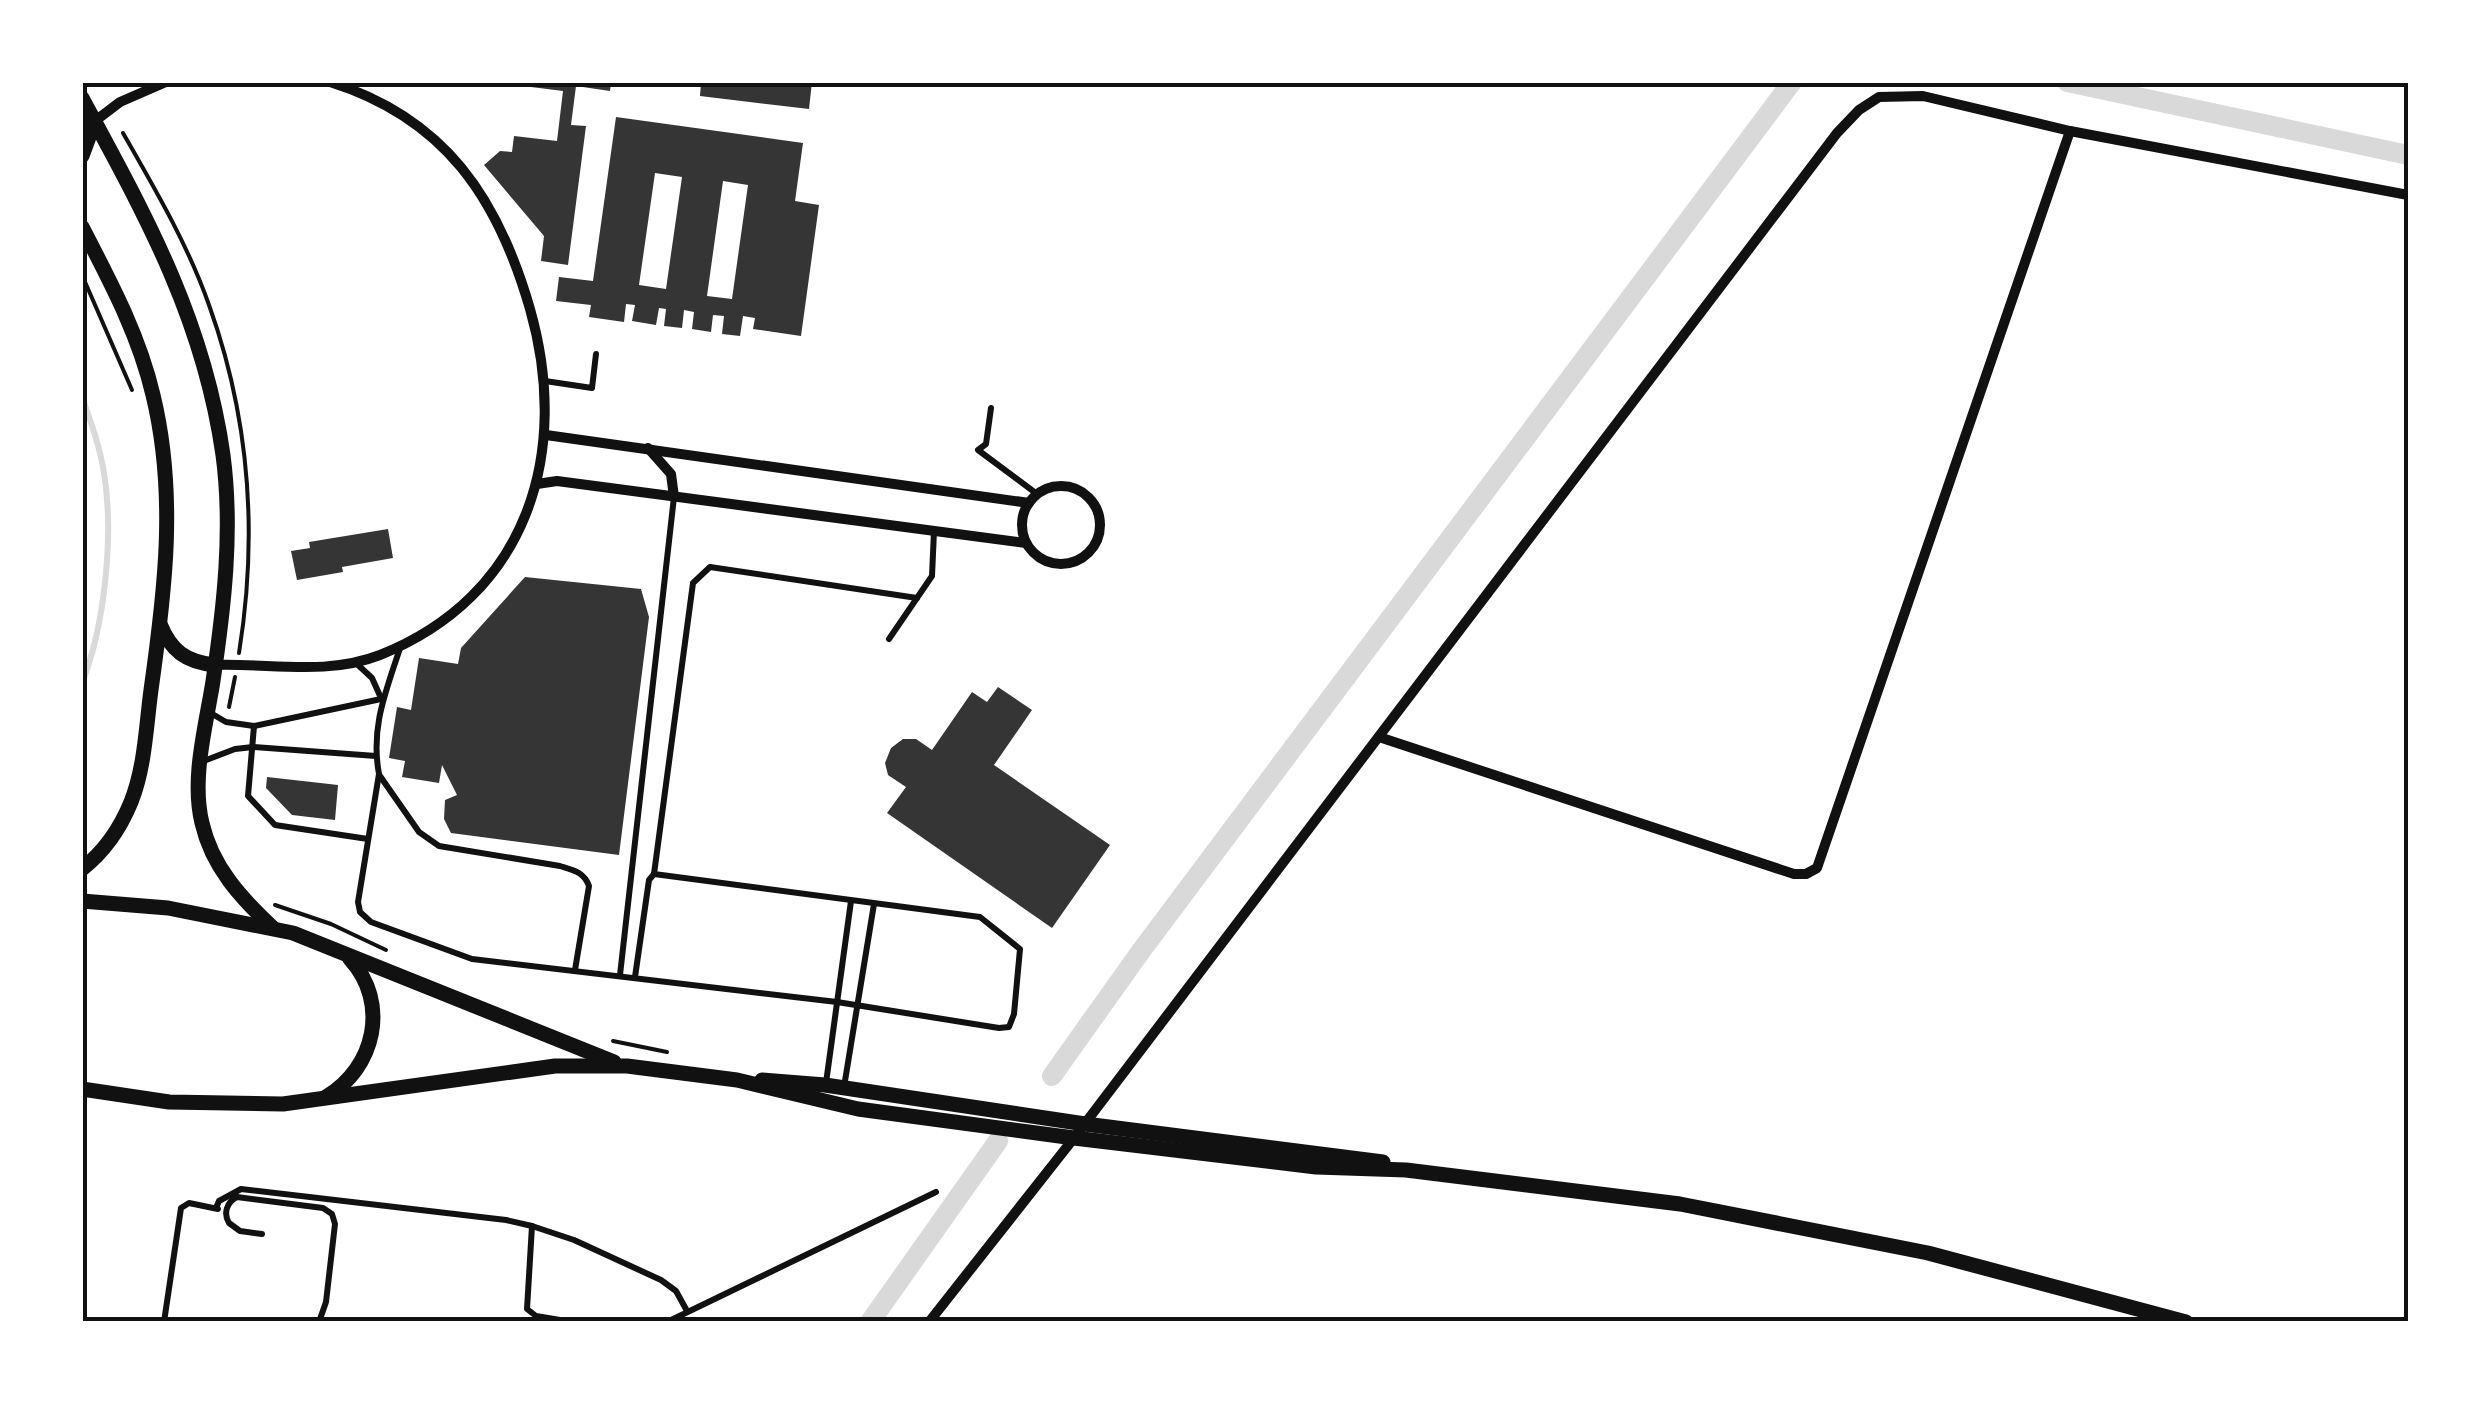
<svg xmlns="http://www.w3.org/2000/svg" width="2491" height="1404" viewBox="0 0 2491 1404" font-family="Arial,sans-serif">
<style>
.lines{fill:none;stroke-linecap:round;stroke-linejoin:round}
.stream{stroke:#d9d9d9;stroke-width:6}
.canal{stroke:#d9d9d9;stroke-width:20}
.building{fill:#353535;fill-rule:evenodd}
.path{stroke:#111;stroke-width:4}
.service{stroke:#111;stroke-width:6}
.minor{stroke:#111;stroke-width:10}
.tertiary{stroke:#111;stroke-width:15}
.neatline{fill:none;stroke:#111;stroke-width:4}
</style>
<rect width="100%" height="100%" fill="#fff"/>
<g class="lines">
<!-- stream -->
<path class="stream" d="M82,397C91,422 100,447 104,473C114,534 105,625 82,683"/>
<!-- canal -->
<g class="canal">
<path d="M2067,82L2408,155"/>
<path d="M1052,1076L1141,951L1792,82"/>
<path d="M870,1322L998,1141"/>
</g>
</g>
<!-- building -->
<g class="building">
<path d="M532,82H611L610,91L576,86L571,125L586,126L568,265L541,261L544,236L484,165L500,151L512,152L514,136L557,141L563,91L531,87Z"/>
<path d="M701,82H812L809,109L700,96Z"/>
<path d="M616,117L803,143L795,201L819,205L801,336L753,329L755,318L743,316L740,336L722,334L724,316L713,315L711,332L692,329L694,312L684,310L682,328L664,326L666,309L659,308L656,325L632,321L635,305L626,304L624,322L589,317L591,305L556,301L559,277L593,281ZM655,173L682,177L666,289L639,285ZM723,181L748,185L732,299L707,296Z"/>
<path d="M388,529L393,558L342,567L343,572L297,580L291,551L310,548L309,542Z"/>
<path d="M525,577L641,589L649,617L619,855L451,833L444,819L445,800L457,795L442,765L439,783L402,777L405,761L389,758L397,707L411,710L419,658L458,664L461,648Z"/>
<path d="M998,687L1032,710L994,765L1110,845L1052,928L887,813L906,787L888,775L885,763L891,748L903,739H916L932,750L972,692L987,702Z"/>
<path d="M267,777L338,785L335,820L292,815L266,788Z"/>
</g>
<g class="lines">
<!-- path -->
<g class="path">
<path d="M123,133C155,189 188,245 209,305C250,419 258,535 239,653"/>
<path d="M82,275L132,390"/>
<path d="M229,707L235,677"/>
<path d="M275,905L331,924L386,950"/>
<path d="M613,1041L667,1052"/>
</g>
<!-- service -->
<g class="service">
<path d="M545,381L592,388L596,354"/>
<path d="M991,408L986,444L978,450L1037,494"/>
<path d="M889,639L932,576L934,531"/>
<path d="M401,645C387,689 370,726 379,774L358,902L360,912L371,922L472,959L837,1002L999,1028L1009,1027L1014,1014L1020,949L980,917L654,874L649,880L635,977"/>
<path d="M357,664L372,678L381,698"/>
<path d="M209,712L226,722L254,726L381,699"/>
<path d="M254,726L248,796L275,825L368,839"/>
<path d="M201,762L235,749L253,747L376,756"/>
<path d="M380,776L419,832L439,846L560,866C573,870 584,872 589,886L575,970"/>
<path d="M654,874L693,583L710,567L917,598"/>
<path d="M620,975L674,497"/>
<path d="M826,1083L851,901"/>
<path d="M844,1087L874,904"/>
<path d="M216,1208L219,1201L241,1189L506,1220L532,1226L574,1240L661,1280L676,1291L687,1311"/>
<path d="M532,1226L527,1309L536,1316L572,1322"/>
<path d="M262,1234L240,1231L229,1223C223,1213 227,1202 237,1197L323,1208L332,1214L335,1224L326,1302L319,1322"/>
<path d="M164,1322L181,1208L189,1203L218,1209"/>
<path d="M667,1322L936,1192"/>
</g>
<!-- minor -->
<g class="minor">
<path d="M95,121L120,102L166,82"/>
<path d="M546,435L1029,503"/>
<path d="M648,448L671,474L674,497"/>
<path d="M537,484L557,481L1026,543"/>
<circle cx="1061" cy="525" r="39"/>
<path d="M215,665C271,663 326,676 380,655C528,596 571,453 530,309C498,198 445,118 330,82"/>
<path d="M1379,737L1794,874H1806L1817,868L2070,131"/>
<path d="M929,1322L1074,1138L1837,133L1859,110L1879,97L1923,96L2070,131L2408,195"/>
</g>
<!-- tertiary -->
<g class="tertiary">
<path d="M82,98C146,216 204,320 223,455C233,530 224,607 213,681C206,726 191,778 202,823C212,867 241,898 273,928"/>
<path d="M82,156L95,121"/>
<path d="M82,227C110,281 139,335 153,395C177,494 165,591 151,690C146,727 145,767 131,802C120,829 105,851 82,869"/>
<path d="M160,624C171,651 186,662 215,665"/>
<path d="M82,901L168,908L293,933L614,1062"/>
<path d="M762,1080L825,1085L1085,1124L1383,1162"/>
<path d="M82,1089L169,1102L283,1104L555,1066H627L737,1080L858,1109L1074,1138L1316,1167L1406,1170L1680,1204L1928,1253L2186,1322"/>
<path d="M326,1097C375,1068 390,1003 350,959"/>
</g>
</g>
<!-- border -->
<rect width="2491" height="1404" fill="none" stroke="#ffffff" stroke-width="170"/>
<rect x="85" y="85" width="2321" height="1234" class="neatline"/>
</svg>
